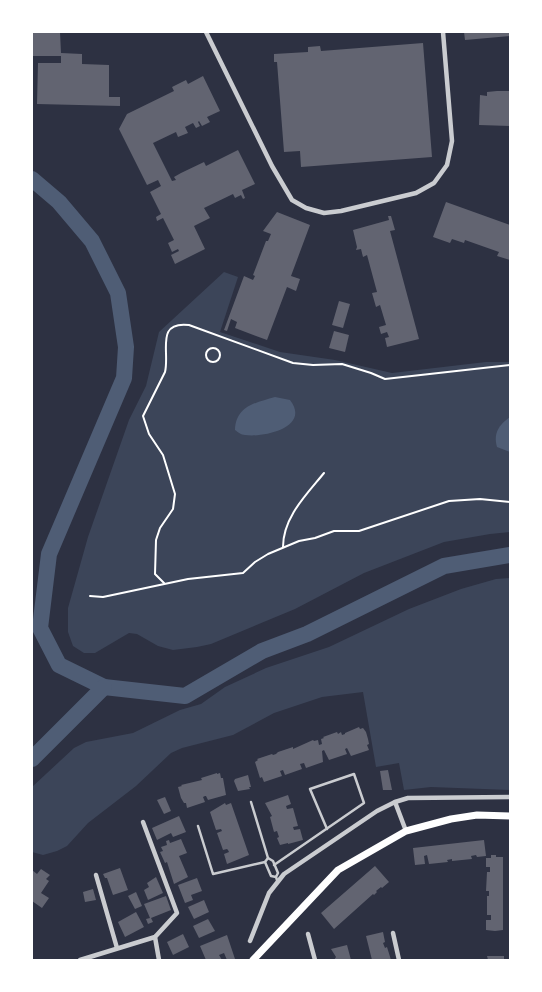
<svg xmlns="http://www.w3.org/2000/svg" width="542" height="992" viewBox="0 0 542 992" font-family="'Fira Sans',sans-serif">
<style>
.green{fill:#3c4559}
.water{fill:#4f5d75}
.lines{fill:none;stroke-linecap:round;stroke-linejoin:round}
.river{stroke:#4f5d75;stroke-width:16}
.building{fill:#626471}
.path{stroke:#fff;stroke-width:2}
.service{stroke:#caccd0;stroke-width:2.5}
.minor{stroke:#caccd0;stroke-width:4.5}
.secondary{stroke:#fff;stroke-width:7}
</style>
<rect width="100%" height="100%" fill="#2d3142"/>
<!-- green -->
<g class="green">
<path d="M224,272L238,277L220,332L280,352L335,360L392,373L486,362H510V532L490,534L444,542L364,573L295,609L211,644L197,647L173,650L158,646L137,634L129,633L95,653H84L73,646L68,632V608L88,537L129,420L146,386L159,332Z"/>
<path d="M510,578V790L431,787L404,790L399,763L376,767L363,692L322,697L274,713L233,735L182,748L171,753L136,786L88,823L67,846L57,851L43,855L32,852V787L74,748L86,742L133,733L180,710L201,704L225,687L266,668L329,647L409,609L461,589L496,579Z"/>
</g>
<!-- water -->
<g class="water">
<path d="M275,397L290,400C311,427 264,438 245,435C241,435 238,432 235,430C236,406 255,403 275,397Z"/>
<path d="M510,417V452L497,447C493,433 499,425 510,417Z"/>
</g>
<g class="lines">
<!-- river -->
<g class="river">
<path d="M32,179L59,202L92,241L118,293L126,347L124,378L49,554L40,628L59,665L104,687L185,696L262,651L307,634L444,566L510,555"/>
<path d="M32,759L104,687"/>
</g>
</g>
<!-- building -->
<g class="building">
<path d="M32,32H60L61,53L82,54V64L109,65V97H120V106L37,104L38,63H61V56H32Z"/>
<path d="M464,32H510V36L465,40Z"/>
<path d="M423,43L432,157L301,167L300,151L284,152L277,62H274V54L308,52V47L320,46L321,51Z"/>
<path d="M203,76L220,111L207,117L210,122L202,126L199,121L198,122L200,126L196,128L193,123L185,127L188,133L178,137L176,132L153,143L172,181L176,180L174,177L181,173L204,162L206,166L238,150L255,184L242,190L245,198L243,199L241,195L235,198L233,194L204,208L210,218L194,226L205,249L175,264L171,255L179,251L178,249L172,252L168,243L174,240L163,218L157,221L156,217L161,214L150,192L161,186L158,180L147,185L119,129L127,114L174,91L172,87L186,80L188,84Z"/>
<path d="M497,91H510V126L479,125L480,95L487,96V92Z"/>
<path d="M446,202L510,225V260L497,256L499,252L465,240L464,243L452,239L450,243L433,237Z"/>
<path d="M277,212L310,225L291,276L300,279L296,291L287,287L267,340L235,328L237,322L231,319L227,331L224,330L244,276L253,280L255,276L253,275L266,241H268L271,234L263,231Z"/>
<path d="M388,216H391L395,230L390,231L419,339L387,347L385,338L389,337L387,332L381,334L379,327L386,325L380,305L376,307L372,293L377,292L367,255L363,257L361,249L356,250L357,247L353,230L389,220Z"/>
<path d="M339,301L350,304L343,328L332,325Z"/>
<path d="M334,331L349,335L345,352L329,348Z"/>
<path d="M359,727L360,729L363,728L366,732L368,739L369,744L367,745L369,750L351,756L347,748L345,749L347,754L329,760L324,750L322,751L323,762L306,768L304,763L300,764L302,769L285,775L283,770L280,771L282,776L264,782L262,777L260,778L255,762L258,760L257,759L272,754L273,755L276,754L278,752L293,747V749L313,740L314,741L318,740L319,745L322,744L321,739L324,738L323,737L337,732L338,734L341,732L342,735L345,734V733Z"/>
<path d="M388,770L392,790H383L380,771Z"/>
<path d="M217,773V774L220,773L221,778H223L226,795L208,800L206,796H205L203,797L205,802L187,808L186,803H184L181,798L178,787L182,786L181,785L202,780L201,778Z"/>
<path d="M248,775L251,787H249L250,789L238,791L234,781L235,779Z"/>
<path d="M288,795L291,804L286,806L287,809L293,808L298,826L293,827L294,830L300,829L303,840L288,844V843L280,845L277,838L279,837L277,831L274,832L270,817L272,816L265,803Z"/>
<path d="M165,797L171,811L164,814L157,800Z"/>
<path d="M225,803L226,805L231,803L249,855L227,864L224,854L229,852L228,850L227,849L223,850L217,833L222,831L221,829L216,830L210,812Z"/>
<path d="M179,816L186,832L173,837L171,833L157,840L152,828Z"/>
<path d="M181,839L187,853L179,856L188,877L174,884L167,862L165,863L160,852L163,851L161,847L167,845L166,841L169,840L170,843Z"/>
<path d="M484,840L486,856L477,857L476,855L471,856L472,859L452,861V859L447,860L448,862L429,864L427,855L424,856L425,864L415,865L413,848Z"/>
<path d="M491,855H496V857H503V930L495,931L486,930V920H491V915H487V896H489V891H486L487,872H490V867H486V858H491Z"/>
<path d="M375,866L389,882L382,888L381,887L376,891L377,892L374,895L373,894L334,929L321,913Z"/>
<path d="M120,868L128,890L113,895L107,878H105L103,874Z"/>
<path d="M41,869L50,875L46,879L49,881L41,893L49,898L42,908L32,901V870L37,874Z"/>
<path d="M156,877L163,893L148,900L144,890L149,887L147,883Z"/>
<path d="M197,878L202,891L191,895L193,900L185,903L178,885Z"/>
<path d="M93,889L96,900L85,902L83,892Z"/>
<path d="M136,892L142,906L135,909L128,896Z"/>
<path d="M166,896L171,910L151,918L153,922L148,924L146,919L150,918L144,904Z"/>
<path d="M204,900L209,912L194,919L188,907Z"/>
<path d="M136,912L144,927L125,937L118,922Z"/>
<path d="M208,919L215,931L199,938L193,926Z"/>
<path d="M383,932L385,942L383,943L385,948L387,947L391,960H372L366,936Z"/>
<path d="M183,934L189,947L173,955L167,942Z"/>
<path d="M227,935L235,959L227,960L224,953L219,955L222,960H206L200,946Z"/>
<path d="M347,945L351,960H334L336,957L331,949Z"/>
<path d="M487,956H504V960H488Z"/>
</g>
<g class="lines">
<!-- path -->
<g class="path">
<circle cx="213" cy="355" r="7"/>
<path d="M283,547C283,517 307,494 324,473"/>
<path d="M164,583L155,574L156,540L160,528L173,509L175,494L163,455L149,434L143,416L165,372C170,352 155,321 189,325L293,363L313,365L342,364L371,373L385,379L510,365"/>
<path d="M90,596L103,597L188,579L243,573L255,562L268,554L299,541L315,538L334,531H359L449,501L480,499L510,502"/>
</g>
<!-- service -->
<g class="service">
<path d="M251,802L268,858"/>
<path d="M198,826L213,874L265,862"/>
<path d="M274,865L364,803L354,774L310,789L327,829"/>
<path d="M276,877L271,876L265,862L268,858L273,861L278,873L276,877L277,880"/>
</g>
<!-- minor -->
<g class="minor">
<path d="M206,32L272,166L292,200L306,208L324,213L341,211L416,193L434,183L447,165L452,141L443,32"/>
<path d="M395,802L406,831"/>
<path d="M143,822L177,913L155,937L159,960"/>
<path d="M96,875L117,948"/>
<path d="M393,933L399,960"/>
<path d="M308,934L315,960"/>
<path d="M250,941L269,893L284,874L377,811L395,802L408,798L510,797"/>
<path d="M80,960L155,937"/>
</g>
<!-- secondary -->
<path class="secondary" d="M253,960L338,870L406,831L451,819L477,815L510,816"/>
</g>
<!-- border -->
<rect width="542" height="992" fill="none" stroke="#ffffff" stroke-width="66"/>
</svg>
